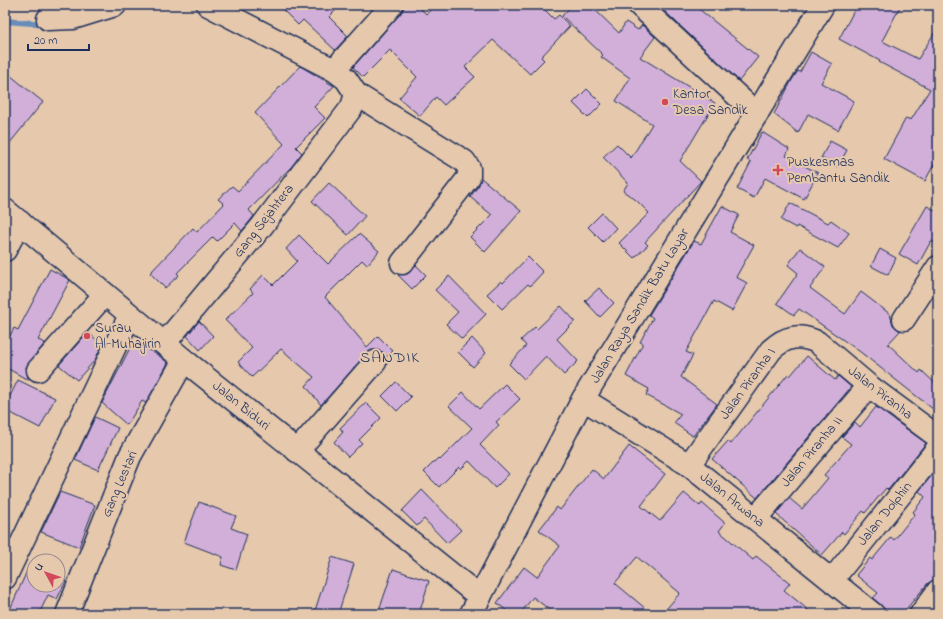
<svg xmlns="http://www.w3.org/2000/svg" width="943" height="619" viewBox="0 0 943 619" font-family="'Indie Flower',sans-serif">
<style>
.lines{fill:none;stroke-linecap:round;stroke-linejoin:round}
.stream{stroke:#698dba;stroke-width:6}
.building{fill:#d2afd8;stroke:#1b2f5e}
.street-casing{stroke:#1b2f5e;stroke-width:25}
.secondary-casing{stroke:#1b2f5e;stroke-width:25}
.street{stroke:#e6c8ac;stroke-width:22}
.secondary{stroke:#e6c8ac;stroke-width:22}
.poi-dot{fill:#d1495b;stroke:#e6c8ac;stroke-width:1.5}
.labels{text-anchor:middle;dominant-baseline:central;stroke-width:4;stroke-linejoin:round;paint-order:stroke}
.poi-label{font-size:14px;fill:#1b2f5e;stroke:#e6c8ac;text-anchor:start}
.street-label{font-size:14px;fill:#1b2f5e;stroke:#e6c8ac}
.quarter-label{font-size:16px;letter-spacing:1px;fill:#1b2f5e;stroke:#e6c8ac}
</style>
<rect width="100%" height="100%" fill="#e6c8ac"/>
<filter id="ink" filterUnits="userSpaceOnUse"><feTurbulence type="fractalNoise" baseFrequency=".025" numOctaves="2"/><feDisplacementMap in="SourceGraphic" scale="8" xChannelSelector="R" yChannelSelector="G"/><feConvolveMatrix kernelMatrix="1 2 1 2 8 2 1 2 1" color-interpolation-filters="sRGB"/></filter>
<g filter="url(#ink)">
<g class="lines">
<!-- stream -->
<path class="stream" d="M5,21L45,24"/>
</g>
<!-- building -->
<g class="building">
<path d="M278,5H341L329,17L348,36L335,50L303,20L298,25Z"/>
<path d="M404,5H417L426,14L436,5H540L554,19L559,15L570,26L541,57L544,60L530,74L493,40L465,67L475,77L444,105L436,97L420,116L399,98L417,77L390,50L363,77L353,67L401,13Z"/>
<path d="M572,5H590L619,33L626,22L638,30L642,25L655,37L640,57L715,103L680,161L701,181L645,242L648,245L634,258L619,243L649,213L636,200L623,191L628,183L603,157L617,144L631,158L652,124L616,101L630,78L601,57L603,55L562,16Z"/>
<path d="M658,5H694L758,57L739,81Z"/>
<path d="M857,5H901L882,41L918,59L938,27V157L925,181L884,159L906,118L911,120L930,89L879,62L880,61L839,39Z"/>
<path d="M811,52L832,64L821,83L854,101L838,130L808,114L798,133L774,114L792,80L798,71L800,72Z"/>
<path d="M300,66L334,86L314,107L325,118L296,147L302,153L292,166L249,210L254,216L242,231L235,223L217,241L213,237L177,273L179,275L165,288L150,273L193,228L197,232L224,204L218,199L232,186L238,191L284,144L255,113Z"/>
<path d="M5,71L43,102L5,149Z"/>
<path d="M587,89L602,104L588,118L573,103Z"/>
<path d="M762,132L789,149L786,156L818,173L804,199L765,178L754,198L737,189L751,162L747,160Z"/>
<path d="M830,141L847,150L838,167L821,158Z"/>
<path d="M481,178L521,211L485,252L470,237L492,215L470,197L479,185Z"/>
<path d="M329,183L365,216L348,235L312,201Z"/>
<path d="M790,203L828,223L831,220L849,233L838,248L797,226L796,228L781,220Z"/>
<path d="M722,206L739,215L730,232L754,245L736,277L747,283L732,311L714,301L686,352L693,355L681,377L717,404L693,436L674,423L681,414L646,395L649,389L626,376L643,343L640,342L653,318L649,315L694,241L701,244Z"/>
<path d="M927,206L938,212V244L931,241L918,265L899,254Z"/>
<path d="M602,213L616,228L603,242L588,227Z"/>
<path d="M359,234L379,251L367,265L362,260L325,297L367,347L378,336L393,351L386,357L383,352L377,350H371L366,354L321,405L306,386L314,377L281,349L252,377L238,362L252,348L225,320L253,293L250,289L263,275L273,285L297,261L286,249L299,235L328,264Z"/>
<path d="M800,248L825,267L810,288L845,314L861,292L890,314L893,325L900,331L888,344L919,373L921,370L938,386V413L859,351L799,309L794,315L777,303L798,273L788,265Z"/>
<path d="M880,249L896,258L888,275L871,266Z"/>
<path d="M528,257L543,272L530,286L528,284L502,309L487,294L501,281L503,283Z"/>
<path d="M416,265L426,275L412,289L398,275L407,274Z"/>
<path d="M50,269L70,280L38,340L45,343L26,367L28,380L5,367V345L14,328L18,330Z"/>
<path d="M449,276L486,314L462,339L446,324L458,312L435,290Z"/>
<path d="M599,288L614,303L600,317L585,301Z"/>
<path d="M561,306L575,321L557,339L578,361L564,375L546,356L524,379L509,364L526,346L521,340L535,327L537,329Z"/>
<path d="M199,321L213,336L200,350L187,336Z"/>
<path d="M88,332L102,345L95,360L77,380L59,365Z"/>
<path d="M472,338L486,353L473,367L458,352Z"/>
<path d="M133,342L158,355L168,363L146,403L142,401L127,425L102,403Z"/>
<path d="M807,356L835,380L838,376L851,387L757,498L712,459L728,441L731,444L775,390L788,374L790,376Z"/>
<path d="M18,380L55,398L40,428L5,410V406Z"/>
<path d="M396,382L411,397L397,411L382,396Z"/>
<path d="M505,384L520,399L496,422L499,425L480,445L509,474L495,488L469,461L461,469L459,467L439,487L424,472L438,458L440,460L472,428L449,406L463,392L479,409Z"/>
<path d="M366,403L381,418L359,440L362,443L348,457L334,442L343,432L340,428Z"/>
<path d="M876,407L926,443L888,490L886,488L865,513L863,511L844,534L842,532L822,555L776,514L789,498L802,509L828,478L824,475L851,444L842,437L855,422L860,427Z"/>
<path d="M95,417L118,428L98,470L75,460Z"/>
<path d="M629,446L665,474L641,506L660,521L684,493L700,506L702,503L725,523L719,531L753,560L756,556L790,583L784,590L813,614H662L680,593L637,557L615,583L652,614H555L533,597L520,614H511L497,603L524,567L537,577L560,546L539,530L557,507L560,510L592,469L604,479Z"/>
<path d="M938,468V579L928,583L902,614H890L873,598L878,593L856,575L870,558L872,560L891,537L894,540L915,514L913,512L925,497L919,491Z"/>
<path d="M422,490L461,530L447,543L424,519L417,526L402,511Z"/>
<path d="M60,492L95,505L79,547L41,532Z"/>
<path d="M199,502L236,516L231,528L247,534L236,570L221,565L223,557L184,542Z"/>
<path d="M332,557L354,564L338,614H314Z"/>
<path d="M30,564L34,565V585H58V577L66,581L57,599L48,595L39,614H8Z"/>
<path d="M393,569L429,581L419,614H378Z"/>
</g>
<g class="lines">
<!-- street casing -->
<g class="street-casing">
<g id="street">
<path d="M208,5L334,70L346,79L356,94L464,161L469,168V177L402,263"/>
<path d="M639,5L757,114"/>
<path d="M48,19L73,18L115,5"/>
<path d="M334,70L392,5"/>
<path d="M5,250L20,222"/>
<path d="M904,319L938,267"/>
<path d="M164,344L262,226L352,107L356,94"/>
<path d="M38,370L105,294"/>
<path d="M583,399L689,465L873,614"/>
<path d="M297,451L375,362"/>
<path d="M689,465L771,350C786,336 799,334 817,342L869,386L938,437"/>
<path d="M756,518L869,386"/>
<path d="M5,578L130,315"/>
<path d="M832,580L938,448"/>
<path d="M67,614L130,456L184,360"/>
<path d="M921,614L938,591"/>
</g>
</g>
<!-- secondary casing -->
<g class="secondary-casing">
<g id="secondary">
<path d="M5,210L184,360L480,597"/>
<path d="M471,614L583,399L823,5"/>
</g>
</g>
<!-- street -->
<use href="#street" class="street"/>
<!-- secondary -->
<use href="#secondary" class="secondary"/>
</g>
</g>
<!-- markers -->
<g class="poi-dot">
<circle cx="665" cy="102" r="4"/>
<path d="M776 164h4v4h4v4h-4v4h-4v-4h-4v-4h4z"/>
<circle cx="87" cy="336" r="4"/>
</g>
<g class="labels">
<!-- poi labels -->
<g class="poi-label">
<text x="673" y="94">Kantor<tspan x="673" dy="16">Desa Sandik</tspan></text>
<text x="787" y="162">Puskesmas<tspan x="787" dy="16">Pembantu Sandik</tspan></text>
<text x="95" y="328">Surau<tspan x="95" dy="16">Al-Muhajirin</tspan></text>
</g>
<!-- street labels -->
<g class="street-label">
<text transform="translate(264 221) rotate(-52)">Gang Sejahtera</text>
<text transform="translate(640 306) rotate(-59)">Jalan Raya Sandik Batu Layar</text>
<text transform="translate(748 384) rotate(-54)">Jalan Piranha I</text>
<text transform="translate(880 393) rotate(38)">Jalan Piranha</text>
<text transform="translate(241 406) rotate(39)">Jalan Biduri</text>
<text transform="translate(812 452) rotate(-50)">Jalan Piranha II</text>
<text transform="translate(120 484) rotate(-67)">Gang Lestari</text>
<text transform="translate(732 500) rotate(39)">Jalan Arwana</text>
<text transform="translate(885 514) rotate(-51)">Jalan Dolphin</text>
</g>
<!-- quarter labels -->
<g class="quarter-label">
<text x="390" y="358">SANDIK</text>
</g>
</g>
<!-- margin -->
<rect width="943" height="619" fill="none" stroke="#e6c8ac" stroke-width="20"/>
<rect x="10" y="10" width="923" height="599" fill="none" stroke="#1b2f5e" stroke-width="1.5" filter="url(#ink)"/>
<!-- north arrow -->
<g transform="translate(46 573) rotate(310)"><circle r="19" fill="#e6c8ac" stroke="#958b8d"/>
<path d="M0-3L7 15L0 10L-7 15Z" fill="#d1495b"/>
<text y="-6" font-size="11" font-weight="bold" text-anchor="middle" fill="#1b2f5e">U</text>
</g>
<!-- scale -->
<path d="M28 44v6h61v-6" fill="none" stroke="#1b2f5e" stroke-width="2"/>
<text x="34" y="44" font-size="12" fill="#1b2f5e" stroke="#e6c8ac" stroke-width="3" paint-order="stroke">20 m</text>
</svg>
